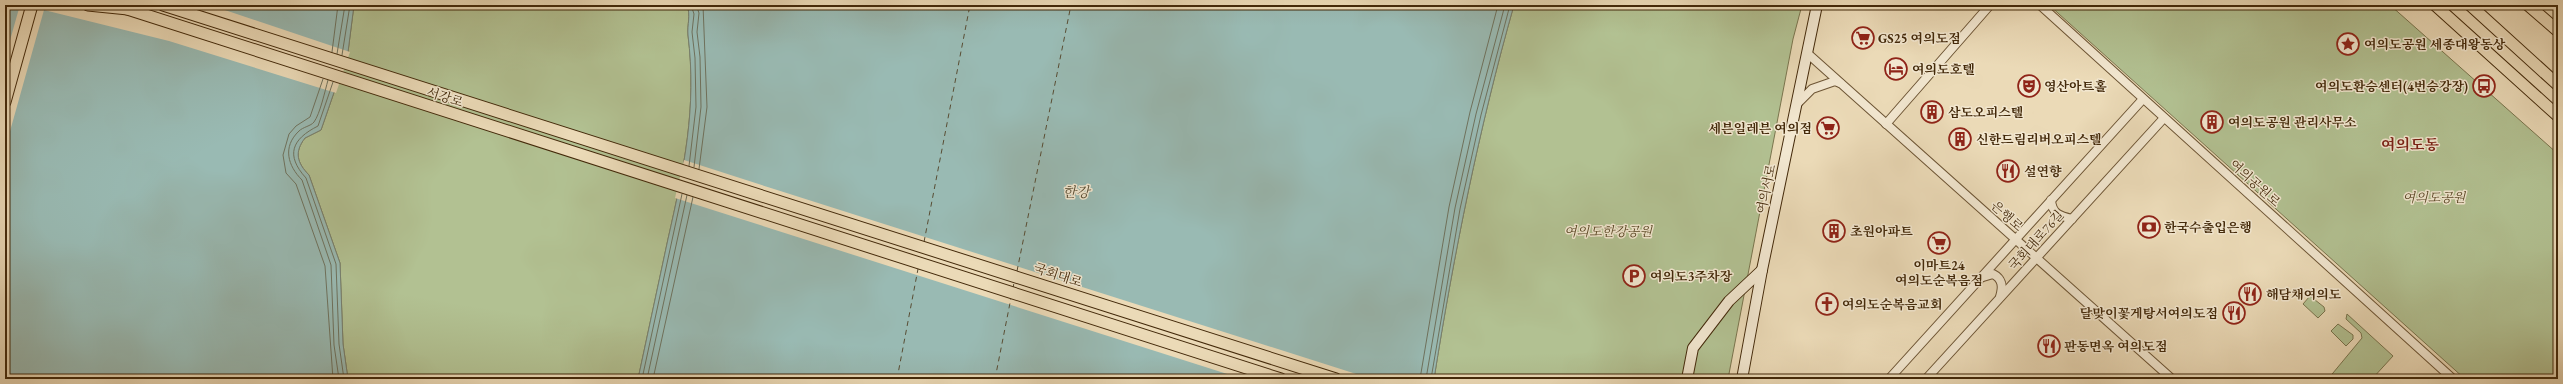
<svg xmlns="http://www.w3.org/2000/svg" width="2563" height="384" viewBox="0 0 2563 384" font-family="'EB Garamond','Noto Serif KR',serif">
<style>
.green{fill:#b2c192;stroke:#7a754e}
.water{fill:#99bab3;stroke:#77806f}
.pier{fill:#ebdab7}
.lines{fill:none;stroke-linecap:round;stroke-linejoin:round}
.shore{stroke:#6e725e;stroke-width:1}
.ferry{stroke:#584d34;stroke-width:1;stroke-dasharray:5 4;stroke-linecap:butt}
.tertiary-casing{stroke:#6d5535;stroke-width:10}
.secondary-casing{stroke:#43290a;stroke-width:12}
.primary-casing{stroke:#43290a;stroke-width:13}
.trunk-casing{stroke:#43290a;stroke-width:13}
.tertiary{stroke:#f2e7d0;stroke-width:8}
.secondary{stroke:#f2e7d0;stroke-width:10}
.primary{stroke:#ebdab7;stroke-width:11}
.trunk{stroke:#ebdab7;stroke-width:11}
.labels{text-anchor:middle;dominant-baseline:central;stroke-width:3;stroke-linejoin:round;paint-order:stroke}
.poi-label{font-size:13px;font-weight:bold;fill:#43290a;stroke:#f2e7d0;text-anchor:start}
.street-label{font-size:13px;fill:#43290a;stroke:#f2e7d0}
.park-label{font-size:13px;font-style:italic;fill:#594725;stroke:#f2e7d0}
.water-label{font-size:14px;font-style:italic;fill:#584d34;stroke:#f2e7d0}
.quarter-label{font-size:15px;font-weight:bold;fill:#7a1f14;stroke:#f2e7d0}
</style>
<rect width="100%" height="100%" fill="#ebdab7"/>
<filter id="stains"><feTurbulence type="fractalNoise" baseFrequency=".005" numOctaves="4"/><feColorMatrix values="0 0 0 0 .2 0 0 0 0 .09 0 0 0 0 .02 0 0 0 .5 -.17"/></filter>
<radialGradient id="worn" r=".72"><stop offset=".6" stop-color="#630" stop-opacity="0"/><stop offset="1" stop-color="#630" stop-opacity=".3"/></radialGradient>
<!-- green -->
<g class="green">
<path d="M354,5H687C691,16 687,24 688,35C697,108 684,168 668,239C658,286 648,332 638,379H348L343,344L340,263L309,175C297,163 294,152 305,138L321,130L348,52Z"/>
<path d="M1514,5H1802L1793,39L1728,379H1434C1454,253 1479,128 1514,5Z"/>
<path d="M2049,5H2390L2558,154V379H2465Z"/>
<path d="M2310,296L2324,307L2325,311L2318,318L2303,304Z"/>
<path d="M2347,314L2393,356L2372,379H2328L2362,338L2361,333L2346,319Z"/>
<path d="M2338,324L2353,335V339L2346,346L2331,331Z"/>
</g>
<!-- water -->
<g class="water">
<path d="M10,5H354L348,52L321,130L305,138C294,152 297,163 309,175L340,263L343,344L348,379H5V24Z"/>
<path d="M687,5H1514C1479,128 1454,253 1434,379H638C648,332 658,286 668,239C684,168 697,108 688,35C687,24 691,16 687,5Z"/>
</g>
<!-- pier -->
<g class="pier">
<path d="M20,5H210L350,52L336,93L169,41L44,10L5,149V58Z"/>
<path d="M684,160L774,189L1372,379H1243L675,198Z"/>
</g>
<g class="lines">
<!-- shore -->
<g class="shore">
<path d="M332,52L338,5"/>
<path d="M337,54L345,5"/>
<path d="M342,55L350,5"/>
<path d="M323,79L310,117L296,126L289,134L283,155L286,173L296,184L325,266L333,379"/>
<path d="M328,80C325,91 320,114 314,122C311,126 303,127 299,131C282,147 288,166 302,180L331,265L334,345L339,379"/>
<path d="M333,82L318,126C292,139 285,155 306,178L336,264L339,344L344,379"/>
<path d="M689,166L696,107L695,58L692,32L694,14L691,5"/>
<path d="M694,167L701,107L700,57L697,32L699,13L696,5"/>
<path d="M699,169L707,107L703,5"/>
<path d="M642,379L682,194"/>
<path d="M647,379L687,195"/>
<path d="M653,379L693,197"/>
<path d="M1420,379L1449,207L1470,112L1498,5"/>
<path d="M1426,379L1455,208L1476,114L1505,5"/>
<path d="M1431,379L1460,209L1481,115L1510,5"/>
</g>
<!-- ferry -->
<g class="ferry">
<path d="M924,242L970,5"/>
<path d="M1017,271L1071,5"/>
<path d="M1013,289L1014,282"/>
<path d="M897,379L918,269"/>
<path d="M995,379L1011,298"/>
</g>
<!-- tertiary casing -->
<g class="tertiary-casing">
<g id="tertiary">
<path d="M2040,5L2453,379"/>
<path d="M1807,53L2172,379"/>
<path d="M1797,104L1812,89L1835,81L1840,83"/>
<path d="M1886,124L1990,5"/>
<path d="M2051,200C2052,214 2060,216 2072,219"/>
<path d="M1983,277L1993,274C2003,279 2003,287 2000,297"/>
<path d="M1889,379L2143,99"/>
<path d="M1926,379L2164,118"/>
</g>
</g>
<!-- secondary casing -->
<g class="secondary-casing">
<g id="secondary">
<path d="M1687,379L1693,348L1729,301L1762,270"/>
<path d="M1742,379L1762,270L1817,5"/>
</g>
</g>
<!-- primary casing -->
<g class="primary-casing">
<g id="primary">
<path d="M163,5L1336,379"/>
<path d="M2435,5L2558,116"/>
<path d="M2470,5L2558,85"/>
<path d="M2528,5L2558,31"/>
<path d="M118,6L1281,379"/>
</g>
</g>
<!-- trunk casing -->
<g class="trunk-casing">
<g id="trunk">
<path d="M88,5L128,9"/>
<path d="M5,102L32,5"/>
</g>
</g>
<!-- tertiary -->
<use href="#tertiary" class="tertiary"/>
<!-- secondary -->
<use href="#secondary" class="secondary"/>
<!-- primary -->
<use href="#primary" class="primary"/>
<!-- trunk -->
<use href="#trunk" class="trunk"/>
</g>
<!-- icons -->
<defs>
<g id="supermarket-ring" transform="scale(1.15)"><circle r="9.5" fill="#f2e7d0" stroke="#8f2418" stroke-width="1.5"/><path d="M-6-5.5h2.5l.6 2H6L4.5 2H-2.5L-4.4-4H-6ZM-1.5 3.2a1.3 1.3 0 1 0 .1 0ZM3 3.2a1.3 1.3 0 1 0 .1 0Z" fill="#8f2418"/></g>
<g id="sight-ring" transform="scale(1.15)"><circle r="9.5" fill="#f2e7d0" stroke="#8f2418" stroke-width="1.5"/><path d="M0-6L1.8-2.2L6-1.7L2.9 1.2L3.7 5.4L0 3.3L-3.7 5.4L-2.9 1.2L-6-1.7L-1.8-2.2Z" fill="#8f2418"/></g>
<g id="hotel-ring" transform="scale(1.15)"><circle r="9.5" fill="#f2e7d0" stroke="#8f2418" stroke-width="1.5"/><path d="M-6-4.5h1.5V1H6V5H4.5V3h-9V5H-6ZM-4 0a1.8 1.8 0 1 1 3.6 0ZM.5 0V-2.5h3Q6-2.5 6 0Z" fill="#8f2418"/></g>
<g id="theatre-ring" transform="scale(1.15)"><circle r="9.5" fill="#f2e7d0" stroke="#8f2418" stroke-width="1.5"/><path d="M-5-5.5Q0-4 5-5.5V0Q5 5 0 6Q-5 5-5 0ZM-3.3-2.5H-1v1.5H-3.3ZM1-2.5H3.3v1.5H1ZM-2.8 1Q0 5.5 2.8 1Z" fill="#8f2418"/></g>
<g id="bus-ring" transform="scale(1.15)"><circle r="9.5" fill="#f2e7d0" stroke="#8f2418" stroke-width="1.5"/><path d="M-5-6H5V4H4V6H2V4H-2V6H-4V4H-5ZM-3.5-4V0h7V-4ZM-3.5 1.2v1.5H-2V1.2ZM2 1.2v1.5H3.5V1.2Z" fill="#8f2418"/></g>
<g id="building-ring" transform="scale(1.15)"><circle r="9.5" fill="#f2e7d0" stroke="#8f2418" stroke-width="1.5"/><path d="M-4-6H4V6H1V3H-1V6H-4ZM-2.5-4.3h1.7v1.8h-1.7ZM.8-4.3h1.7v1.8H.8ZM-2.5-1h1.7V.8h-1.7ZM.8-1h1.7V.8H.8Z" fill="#8f2418"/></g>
<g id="restaurant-ring" transform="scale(1.15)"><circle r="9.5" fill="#f2e7d0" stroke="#8f2418" stroke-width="1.5"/><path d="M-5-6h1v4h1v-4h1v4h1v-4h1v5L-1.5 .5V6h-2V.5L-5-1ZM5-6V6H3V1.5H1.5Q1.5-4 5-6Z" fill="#8f2418"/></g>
<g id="bank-ring" transform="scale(1.15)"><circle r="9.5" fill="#f2e7d0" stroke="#8f2418" stroke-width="1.5"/><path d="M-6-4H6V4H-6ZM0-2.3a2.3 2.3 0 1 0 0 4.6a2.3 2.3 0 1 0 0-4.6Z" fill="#8f2418"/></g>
<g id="parking-ring" transform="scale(1.15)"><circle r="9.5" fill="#f2e7d0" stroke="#8f2418" stroke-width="1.5"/><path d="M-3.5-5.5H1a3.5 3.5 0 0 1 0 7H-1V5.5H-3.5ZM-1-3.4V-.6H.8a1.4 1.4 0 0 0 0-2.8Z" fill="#8f2418"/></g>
<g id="church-ring" transform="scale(1.15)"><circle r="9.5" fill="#f2e7d0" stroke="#8f2418" stroke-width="1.5"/><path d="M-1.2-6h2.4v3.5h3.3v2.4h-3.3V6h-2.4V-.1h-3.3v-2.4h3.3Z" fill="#8f2418"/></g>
</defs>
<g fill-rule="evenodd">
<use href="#supermarket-ring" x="1863" y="38"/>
<use href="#sight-ring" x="2348" y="44"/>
<use href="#hotel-ring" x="1896" y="69"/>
<use href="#theatre-ring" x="2029" y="86"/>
<use href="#bus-ring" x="2484" y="86"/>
<use href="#building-ring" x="1932" y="112"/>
<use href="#building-ring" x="2212" y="122"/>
<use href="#supermarket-ring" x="1828" y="128"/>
<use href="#building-ring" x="1960" y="139"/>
<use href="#restaurant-ring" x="2008" y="171"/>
<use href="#bank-ring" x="2149" y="227"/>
<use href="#building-ring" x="1834" y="231"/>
<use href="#supermarket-ring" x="1939" y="243"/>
<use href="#parking-ring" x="1634" y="276"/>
<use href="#restaurant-ring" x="2250" y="294"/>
<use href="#church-ring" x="1827" y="304"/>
<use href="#restaurant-ring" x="2234" y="313"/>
<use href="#restaurant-ring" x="2049" y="346"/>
</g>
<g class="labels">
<!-- poi labels -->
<g class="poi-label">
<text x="1878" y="38">GS25 여의도점</text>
<text x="2364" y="44">여의도공원 세종대왕동상</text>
<text x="1912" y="69">여의도호텔</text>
<text x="2044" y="86">영산아트홀</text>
<text x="2468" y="86" text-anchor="end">여의도환승센터(4번승강장)</text>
<text x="1948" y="112">삼도오피스텔</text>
<text x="2228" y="122">여의도공원 관리사무소</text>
<text x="1812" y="128" text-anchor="end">세븐일레븐 여의점</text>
<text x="1976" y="139">신한드림리버오피스텔</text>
<text x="2024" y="171">설연향</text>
<text x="2164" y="227">한국수출입은행</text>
<text x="1850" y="231">초원아파트</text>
<text x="1939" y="265" text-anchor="middle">이마트24<tspan x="1939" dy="15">여의도순복음점</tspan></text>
<text x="1650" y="276">여의도3주차장</text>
<text x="2266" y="294">해담채여의도</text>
<text x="1842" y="304">여의도순복음교회</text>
<text x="2218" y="313" text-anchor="end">달맞이꽃게탕서여의도점</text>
<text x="2064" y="346">판동면옥 여의도점</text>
</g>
<!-- street labels -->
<g class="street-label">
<text transform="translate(445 97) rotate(18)">서강로</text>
<text transform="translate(2255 183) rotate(42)">여의공원로</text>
<text transform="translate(1766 189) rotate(-78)">여의서로</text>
<text transform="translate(2007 216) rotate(42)">은행로</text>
<text transform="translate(2036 240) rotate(-48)">국회대로76길</text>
<text transform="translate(1058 275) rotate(18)">국회대로</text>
</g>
<!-- park labels -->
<g class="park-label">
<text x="2434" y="197">여의도공원</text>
<text x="1608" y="231">여의도한강공원</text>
</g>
<!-- water labels -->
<g class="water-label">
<text x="1076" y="192">한강</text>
</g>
<!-- quarter labels -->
<g class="quarter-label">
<text x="2410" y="144">여의도동</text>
</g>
</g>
<!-- margin -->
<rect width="2563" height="384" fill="none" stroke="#ebdab7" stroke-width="20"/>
<rect x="6" y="6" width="2551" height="372" fill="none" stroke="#43290a" stroke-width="2"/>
<rect x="10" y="10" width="2543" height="364" fill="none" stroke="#43290a"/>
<rect width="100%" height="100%" filter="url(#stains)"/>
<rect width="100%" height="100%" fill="url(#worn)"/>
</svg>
